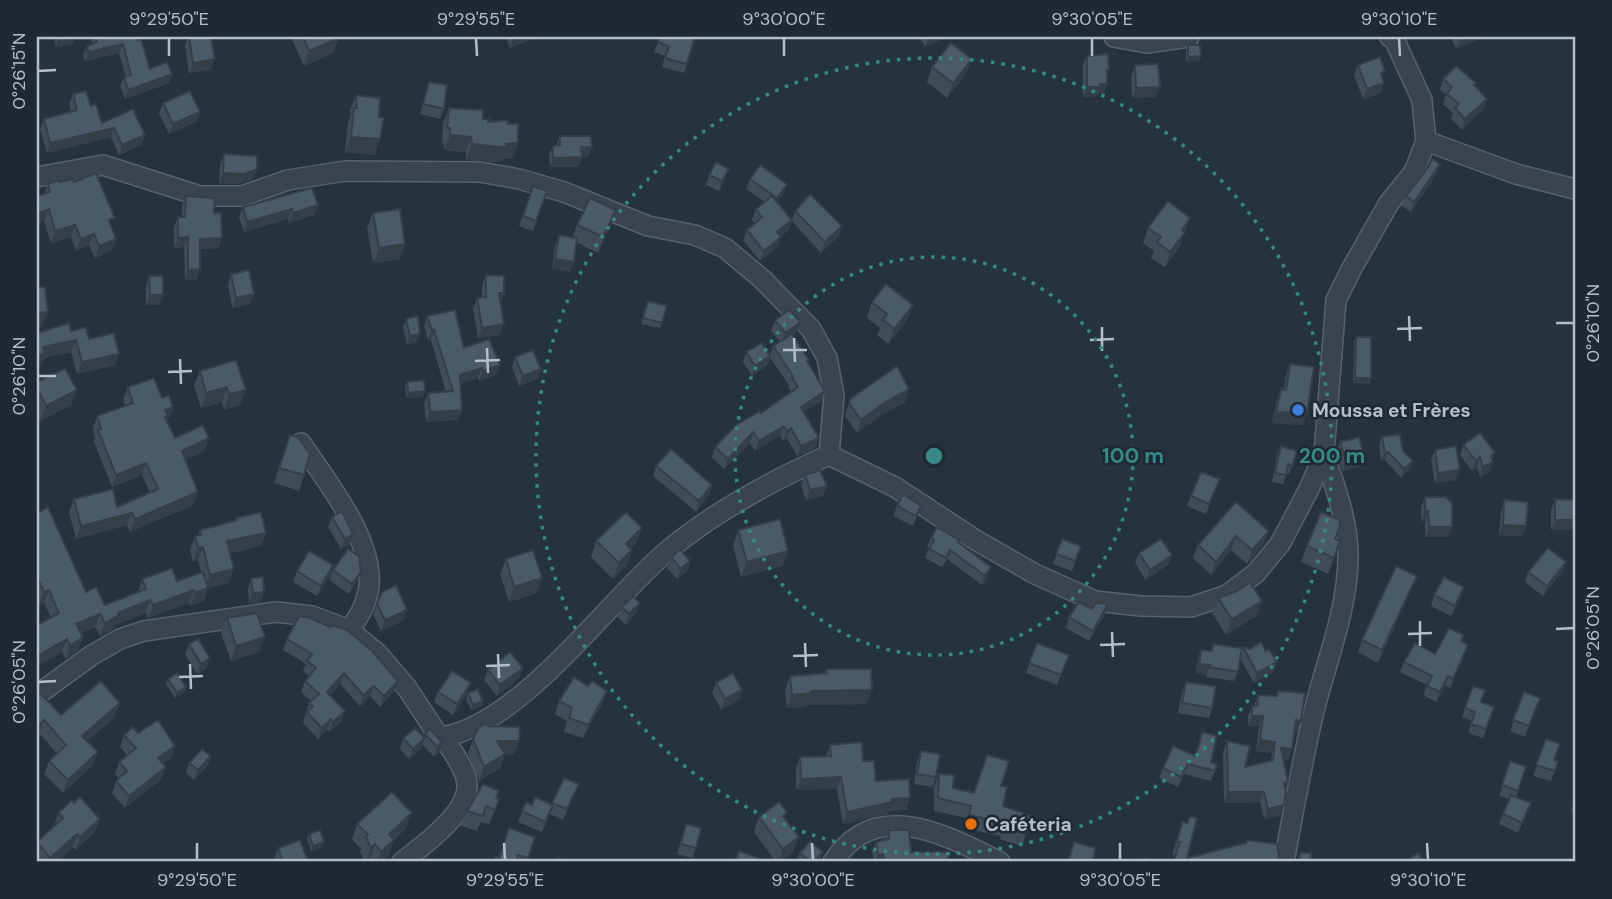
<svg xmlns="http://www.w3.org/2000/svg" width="1612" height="899" viewBox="0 0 1612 899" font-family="'DM Sans',sans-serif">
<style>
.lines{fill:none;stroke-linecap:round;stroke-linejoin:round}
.minor-casing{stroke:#57626d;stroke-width:22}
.minor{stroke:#39444f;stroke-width:19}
.wall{fill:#404d59}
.shaded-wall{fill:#343f49}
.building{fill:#4b5a68;stroke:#343f49;stroke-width:2}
.ticks{fill:none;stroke:#b5bfca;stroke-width:2.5}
.ring{fill:none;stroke:#388885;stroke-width:3.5;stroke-dasharray:3.5 7}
.shop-dot{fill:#3f7fe0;stroke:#1e2934;stroke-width:2.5}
.food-dot{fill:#e8710a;stroke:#1e2934;stroke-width:2.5}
.labels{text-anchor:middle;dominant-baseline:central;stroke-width:5;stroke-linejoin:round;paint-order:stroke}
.poi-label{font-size:19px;font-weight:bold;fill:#b5bfca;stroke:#1e2934;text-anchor:start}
.centre{fill:#388885;stroke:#1e2934;stroke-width:3.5}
.ring-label{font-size:21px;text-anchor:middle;font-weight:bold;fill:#388885;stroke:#1e2934;stroke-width:5;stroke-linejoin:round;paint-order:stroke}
.neatline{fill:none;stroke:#b5bfca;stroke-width:2.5}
.ticks-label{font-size:18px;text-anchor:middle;fill:#b5bfca}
</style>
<rect width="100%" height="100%" fill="#25333f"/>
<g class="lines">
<!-- minor casing -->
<g class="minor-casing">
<g id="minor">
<path d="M1114,37L1146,43L1189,37"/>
<path d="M1426,141L1516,174L1575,189"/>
<path d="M37,177L103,165L200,196H242L288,180L345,171L480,172L519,179L564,192L648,226L695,235L725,248L762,279L811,329L827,358L834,395L829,455"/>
<path d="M301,443C325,479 366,530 369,574C371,595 361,615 349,630"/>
<path d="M829,455L895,487L974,539L1035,574L1095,601L1141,606L1191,607L1227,595L1256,573L1280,544L1309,489L1324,454L1336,300L1352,268L1389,203L1414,172L1426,141L1422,100L1394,39L1390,37"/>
<path d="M37,695L92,655L120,639L144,631L276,612L312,616L349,630L377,653L407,688L436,732L443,737C521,723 605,605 665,553C713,512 771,481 829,455"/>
<path d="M402,862C422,846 468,814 467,785C466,768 451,750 443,737"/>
<path d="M833,862C876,796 946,835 1000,862"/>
<path d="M1284,862C1293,813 1302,763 1313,715C1326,661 1349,608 1348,552C1347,518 1335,486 1324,454"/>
</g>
</g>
<!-- minor -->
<use href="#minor" class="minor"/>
</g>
<!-- wall -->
<g class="wall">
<path d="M54,37H75L72,45L56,47Z"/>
<path d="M90,37H137L150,69L172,74L169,83L125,99L120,86L124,77H126L119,53L85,61L83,55L87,46L92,44Z"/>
<path d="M188,37H211V70L189,73L185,45Z"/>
<path d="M291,37H338L339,38L333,53L304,66Z"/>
<path d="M506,37H538L510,48Z"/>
<path d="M660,37L687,64L684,73L662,67L665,56L654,52Z"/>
<path d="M920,37H940L938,41L925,47Z"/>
<path d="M1451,37H1483V38L1456,49Z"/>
<path d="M1188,45L1201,56L1199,61L1186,62V50Z"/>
<path d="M1087,56L1107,77V84L1103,93H1098L1097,96L1083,97V65Z"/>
<path d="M1135,65L1156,97L1132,98L1131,76Z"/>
<path d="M1358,65L1381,93L1363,99L1354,75Z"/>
<path d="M932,67L966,74L947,98L927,82Z"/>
<path d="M1443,79L1475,86L1487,99L1483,109L1462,130L1451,118L1453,113L1443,104L1446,95L1440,90Z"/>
<path d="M429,82L444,109L440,119L420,114Z"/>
<path d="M73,94L91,106L102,123L145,135L141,145L119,155L111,137L47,153L40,129L44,119L71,111L69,104Z"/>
<path d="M356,95L375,155L345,152L348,123L351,115L350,110Z"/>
<path d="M163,103L200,112L196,122L169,134L159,113Z"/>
<path d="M449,108L483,119L488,122L508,124L518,143L513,158L503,159L502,162H495L466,160V152L444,150V144L442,143L443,123Z"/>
<path d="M560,136L592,147L588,156L582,157L578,167H550L549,155L553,146H556Z"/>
<path d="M224,154L253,179L240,184H219L220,165Z"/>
<path d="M1440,164L1436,174L1411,212L1402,206L1406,196Z"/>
<path d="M709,175L725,179L719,191L706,185Z"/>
<path d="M750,179L787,184L783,194L777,202L792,219L795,211L839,236L821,253L792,221L789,230L781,236L777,247L760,261L743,240L747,230L755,223L752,220L756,209L765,202L746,189Z"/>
<path d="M60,182H74L111,227L116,239L112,250L95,258L89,245L76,251L71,237L51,243L44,221L37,224V196L44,194L48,184Z"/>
<path d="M533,186L547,191L533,231L519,226Z"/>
<path d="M186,196L214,213L219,248L200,249L197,280H185L184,247L174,248V227L178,217H182V207Z"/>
<path d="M318,205L314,215L289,223L288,219L244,232L239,217L243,207Z"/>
<path d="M373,213L405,244L400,259L373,263L367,228Z"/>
<path d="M1190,218L1179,247L1165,267L1151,258L1154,251L1143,243L1148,228Z"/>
<path d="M577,225H611L598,253L576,242L570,272L552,269L555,245L559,235L572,237Z"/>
<path d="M231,274L250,304L232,308L228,284Z"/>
<path d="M486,275L504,293L500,302V335L478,338L473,309L477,298L482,297V286Z"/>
<path d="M149,276L163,295L159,305H146V286Z"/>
<path d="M648,301L667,306L660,328L641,324Z"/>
<path d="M872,302L913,305L907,320L888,344L877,335L880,328L867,318Z"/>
<path d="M427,316L464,348L500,365L496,375L479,381L478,378L460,383L462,410L458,420L426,422L424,403L428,393L446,392L431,340H428L424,326Z"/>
<path d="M406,319L417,342L407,344L403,327Z"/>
<path d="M775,320L801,322L797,332L793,335L809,360L808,363L821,401L804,412L815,448L797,456L787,438L783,441L780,436L755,451L750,443L724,469L712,457L715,447L761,413L791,392L788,387L789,385L770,358L767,366L752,376L743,362L746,352L770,355L773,346L780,342L771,331Z"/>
<path d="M71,331L89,339L115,365L77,374L71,352L44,358L41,365L37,333Z"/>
<path d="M1356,337L1371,378L1369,384L1353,383L1354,342Z"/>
<path d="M515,357L541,369L537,379L519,386L512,367Z"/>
<path d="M236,360L240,405L224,410L222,402L201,408L194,386L200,371Z"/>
<path d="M1290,364L1303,425L1272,423L1277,400L1281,389H1284L1286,375Z"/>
<path d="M37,382L71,405L40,421L37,414Z"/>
<path d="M407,382L423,397L406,398L405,387Z"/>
<path d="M128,387L162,398L173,407L169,419L166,420L175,438L205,450L185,460L198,492L193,505L130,532L127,525L76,539L69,512L74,499L117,507L150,493L142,475L112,487L94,442L95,438L93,428L97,416L125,406L123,400Z"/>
<path d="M850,399L905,402L880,416L857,433L845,416Z"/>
<path d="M290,435L304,475L299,491L274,483Z"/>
<path d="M1382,437L1403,451L1413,461L1409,470L1401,478L1385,460L1381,461L1379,446Z"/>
<path d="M1340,442L1364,455L1361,466L1343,471L1336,453Z"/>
<path d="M1463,445L1495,452L1490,472L1480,477L1477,467L1472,471L1460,455Z"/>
<path d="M1281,446L1292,466L1289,474H1286L1283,484L1272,482L1277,455Z"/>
<path d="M1435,450L1456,480L1435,483L1431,460Z"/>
<path d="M656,466L712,485L709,495L696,512L653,476Z"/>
<path d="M805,475L827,486L823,496L806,500L801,485Z"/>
<path d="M1216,489L1206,514L1187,506L1191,496Z"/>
<path d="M1425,497L1448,537H1425V521H1421V507Z"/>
<path d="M1555,499L1575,500V530H1551V510Z"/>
<path d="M1504,500L1526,526L1522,536L1499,535L1501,511Z"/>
<path d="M1236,502L1264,544L1247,564L1231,550L1211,575L1193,558L1198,545Z"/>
<path d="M897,506L917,516L913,526L893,516Z"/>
<path d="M37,513L86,592L105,605L138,592L142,579L177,581L201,572L198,560L193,562L190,550L195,536H198L200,530L235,520L236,518L261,546L230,553L229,583L208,588L204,601L190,606L189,603L148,618L146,613L115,625L114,628L100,636L95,627L81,633L83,637L78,650L66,659L62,652L37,666V625L51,618L44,603L39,605L37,600Z"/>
<path d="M332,517L353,534L349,545L341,549L328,527Z"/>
<path d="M642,528L636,543L631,548L632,550L627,565L613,579L591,557L596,541Z"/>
<path d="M738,530L788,551L782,566L741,577L733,546Z"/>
<path d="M931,538L958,542L988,577L982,585L947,559L942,567L925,558L929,548L927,547Z"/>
<path d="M1062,539L1081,546L1072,571L1053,564Z"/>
<path d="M1335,539L1340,541L1328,574L1301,562L1307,546Z"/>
<path d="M1139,553L1172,555L1168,565L1146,580L1135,563Z"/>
<path d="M671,557L690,561L687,572L677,579L667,568Z"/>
<path d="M506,559L537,593L509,602L500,574Z"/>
<path d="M1566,562L1562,572L1543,596L1525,582L1528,572Z"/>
<path d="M333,565L330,575L317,596L293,582L297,571Z"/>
<path d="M333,570L361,572L357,582L349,594L329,580Z"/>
<path d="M1417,576L1412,588L1378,663L1358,652L1362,640Z"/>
<path d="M251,578L261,602L249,603L248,589Z"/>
<path d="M1464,587L1461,597L1451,616L1431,606L1434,595Z"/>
<path d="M382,592L404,620L381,631L373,614Z"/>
<path d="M1218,598L1262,601L1256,616L1226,635L1212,613Z"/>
<path d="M640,603L636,613L626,625L618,617L622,607Z"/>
<path d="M1108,604L1105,614L1089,641L1066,628L1069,617Z"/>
<path d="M227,618L259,652L231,661L221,633Z"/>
<path d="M287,639L394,691L380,707L370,696L360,706L340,684L330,696L341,722L329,732L327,730L318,739L303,723L309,703L311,701L301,692L305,681L309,676L303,671L306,664L283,650Z"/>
<path d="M1461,642L1465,654L1450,688L1445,686L1436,702L1423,695L1427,685L1400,672L1404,662L1435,654Z"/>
<path d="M1037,643L1069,655L1057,685L1026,673Z"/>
<path d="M189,644L206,669L197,674L185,654Z"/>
<path d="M1213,644L1240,655L1243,647L1266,651L1277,662L1273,672L1254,683L1240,658L1238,672L1234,681L1206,677V675L1196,673L1198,659L1201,650L1211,651Z"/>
<path d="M523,668L519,678L497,696L484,680L488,670Z"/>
<path d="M826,669L866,704L807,705V707L787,708L785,690L790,676L825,673Z"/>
<path d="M168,679L186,687L185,692L175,698L166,684Z"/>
<path d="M1186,682L1212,708L1209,718L1178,713L1182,692Z"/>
<path d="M716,683L742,690L739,700L721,710L712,693Z"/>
<path d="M588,686L607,691L602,704L583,738L564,732L567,721L555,714L559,701Z"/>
<path d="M1473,686L1481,702L1494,707L1483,738L1468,733L1472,721L1462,717Z"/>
<path d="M1278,691L1301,721L1297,731H1295L1292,749L1288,760L1283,759L1286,789L1280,816L1264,819L1260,802L1224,803L1223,752L1227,741L1245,767L1271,760L1272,753L1256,751L1259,726H1248V716L1252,706H1254L1258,695L1276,696Z"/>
<path d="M438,692L467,694L453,715L434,702Z"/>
<path d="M1524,692L1540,698L1525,737L1510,731Z"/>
<path d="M468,693L483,701L481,706L471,710L466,699Z"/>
<path d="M37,694L61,715L115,717L87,741L93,765L63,793L44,774L49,761L57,754L39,733L37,736Z"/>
<path d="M488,726L519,741L514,755H505L500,768L479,781L468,753L473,739Z"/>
<path d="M1202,732L1211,762L1217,765L1211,781L1184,774L1178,787L1159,778L1163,768L1195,755Z"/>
<path d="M138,733L175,746L171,758L163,763L162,779L125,808L112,793L116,781L119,779L115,774L119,762L127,755L120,747L124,735Z"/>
<path d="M425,734L442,742L439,753L434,757L422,744L421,748L409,759L400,749L403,738L424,737Z"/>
<path d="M1546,739L1554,760L1558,761L1551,781L1533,776Z"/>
<path d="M830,745L863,761L876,781L910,798L906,810L889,811L888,814L843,824L837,789L796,790V768L800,757L826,756Z"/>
<path d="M921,751L936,777L933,787L914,784L917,762Z"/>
<path d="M211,756L207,766L194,780L186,773L189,763Z"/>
<path d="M1510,761L1526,766L1516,797L1531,803L1518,833L1499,824L1509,799L1499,796Z"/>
<path d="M939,774L953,788L974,793L1001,786L1003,806L1032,816L1022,846L1000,839L1001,836L964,828L966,818L934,811V787Z"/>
<path d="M564,778L575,794L563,820L550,814L542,832L518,822L526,802L532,805H552Z"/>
<path d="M496,798L499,799L489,825L481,822L477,831L461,826L467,811Z"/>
<path d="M1575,799V813L1571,812Z"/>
<path d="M58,813L95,832L75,850L73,847L55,862H38L37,861V842L54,827Z"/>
<path d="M759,817L799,837L793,852L780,862H776L754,832Z"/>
<path d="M1182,822L1187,858L1277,844L1173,862L1175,855H1172Z"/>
<path d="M357,824L406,828L394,840L389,855L381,862H372L370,860L365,862L360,852L361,849L352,839Z"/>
<path d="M686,824L696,848L692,858L677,854Z"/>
<path d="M889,830L911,852L948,862H874L872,851L876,842L885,839Z"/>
<path d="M309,834L322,847L311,851L307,839Z"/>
<path d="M535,837L527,862H493L498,858Z"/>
<path d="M278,848L307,862H276L274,858Z"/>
<path d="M800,853L819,862H796Z"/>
</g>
<!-- shaded-wall -->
<g class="shaded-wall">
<path d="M59,37H75L72,45L56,47Z"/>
<path d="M514,37H538L510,48Z"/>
<path d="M929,37H940L938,41L925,47Z"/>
<path d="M1461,37H1483V38L1456,49Z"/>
<path d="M339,38L333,53L304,66L309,51Z"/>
<path d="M123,44L119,53L85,61L88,52Z"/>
<path d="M1201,56L1199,61L1186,62L1188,57Z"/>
<path d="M215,59L211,70L189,73L193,63Z"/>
<path d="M972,59L966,74L947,98L953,83Z"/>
<path d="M172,74L169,83L125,99L128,90Z"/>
<path d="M1384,83L1381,93L1363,99L1367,89Z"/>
<path d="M1100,84H1107L1103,93H1098L1097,96L1083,97L1087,87Z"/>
<path d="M1160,87L1156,97L1132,98L1136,88Z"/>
<path d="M1487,99L1483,109L1462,130L1465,119Z"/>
<path d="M200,112L196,122L169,134L173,124Z"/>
<path d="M114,128L111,137L47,153L50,143Z"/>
<path d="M145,135L141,145L119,155L122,145Z"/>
<path d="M450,135L471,137L466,152L444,150Z"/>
<path d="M351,137L380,139L375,155L345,152Z"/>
<path d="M518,143L513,158L503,159L502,162H495L466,160L472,144Z"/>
<path d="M581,147H592L588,156L578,157Z"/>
<path d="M582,157L578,167H550L553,158Z"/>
<path d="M1440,164L1436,174L1411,212L1414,202Z"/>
<path d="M257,169L253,179L240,184H219L223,173Z"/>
<path d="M729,169L725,179L719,191L722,181Z"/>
<path d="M787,184L783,194L773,208L777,198Z"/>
<path d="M318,205L314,215L289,223L293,213Z"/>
<path d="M49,209L44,221L37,224V214Z"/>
<path d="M292,209L288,219L244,232L247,222Z"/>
<path d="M616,210L611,225L598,253L603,237Z"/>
<path d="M1190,218L1179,247L1165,267L1170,252L1182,230Z"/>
<path d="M792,220L789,230L774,242L777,232Z"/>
<path d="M75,225L71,237L51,243L55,231Z"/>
<path d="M842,226L839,236L821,253L825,242Z"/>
<path d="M94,234L89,245L76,251L81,239Z"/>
<path d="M188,237L184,247L174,248L178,238Z"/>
<path d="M781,237L777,247L760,261L764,251Z"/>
<path d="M222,238L219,248L196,249L200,239Z"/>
<path d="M116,239L112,250L95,258L99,246Z"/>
<path d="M405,244L400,259L373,263L379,248Z"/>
<path d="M555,259L574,262L570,272L552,269Z"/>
<path d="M200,269L197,280H185L188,270Z"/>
<path d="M499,293H504L500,303Z"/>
<path d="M254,294L250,304L232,308L236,298Z"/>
<path d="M150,295H163L159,305H146Z"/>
<path d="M913,305L907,320L888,344L894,329Z"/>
<path d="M48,312L42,327L37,328V313Z"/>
<path d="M801,322L797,332L781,344L785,333Z"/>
<path d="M504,324L500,335L478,338L482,328Z"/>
<path d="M432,330H434L431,340H428Z"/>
<path d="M420,334L417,342L407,344L410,336Z"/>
<path d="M76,340L71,352L44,358L41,365L37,366V356L43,347Z"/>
<path d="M119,354L115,365L77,374L82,362Z"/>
<path d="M770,356L767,366L752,376L755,366Z"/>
<path d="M500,365L496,375L479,381L483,371Z"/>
<path d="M482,368L478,378L456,385L460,375Z"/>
<path d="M541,369L537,379L519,386L523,376Z"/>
<path d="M1355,378H1371L1369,384L1353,383Z"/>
<path d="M227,387L222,402L201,408L206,393Z"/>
<path d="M909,389L905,402L880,416L857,433L861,420L884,403Z"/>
<path d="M77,390L71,405L40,421L46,406Z"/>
<path d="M246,390L240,405L224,410L229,394Z"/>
<path d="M425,391L423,397L406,398L408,393Z"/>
<path d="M825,391L821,401L797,417L801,407Z"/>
<path d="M173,407L169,419L166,420L163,428L165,410Z"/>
<path d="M462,410L458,420L426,422L430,412Z"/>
<path d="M1276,412L1307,413L1303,425L1272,423Z"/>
<path d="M784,426L780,436L755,451L759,441Z"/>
<path d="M791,428L787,438L783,441L787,431Z"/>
<path d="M753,432L750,443L724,469L728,459Z"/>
<path d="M209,438L205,450L177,463L182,451Z"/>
<path d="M819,438L815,448L797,456L801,446Z"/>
<path d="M1385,452H1388L1385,460L1381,461Z"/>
<path d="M1495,452L1491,462H1493L1490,472L1480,477L1483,467Z"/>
<path d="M1364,455L1361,466L1343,471L1346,460Z"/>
<path d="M1480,457L1477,467L1472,471L1476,461Z"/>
<path d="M1413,461L1409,470L1401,478L1404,469Z"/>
<path d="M146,463L142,475L112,487L116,475Z"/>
<path d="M1460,470L1456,480L1435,483L1438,473Z"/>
<path d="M712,485L709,495L696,512L699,501Z"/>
<path d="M827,486L823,496L806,500L810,490Z"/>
<path d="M198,492L193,505L130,532L135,519Z"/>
<path d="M1425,511H1428L1425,521H1421Z"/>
<path d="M132,513L127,525L76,539L81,526Z"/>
<path d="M1555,520H1575V530H1551Z"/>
<path d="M1503,525L1526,526L1522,536L1499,535Z"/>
<path d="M1429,527H1452L1448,537H1425Z"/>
<path d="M642,528L636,543L620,559L626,544Z"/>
<path d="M1269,531L1264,544L1247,564L1252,550Z"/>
<path d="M266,533L261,546L222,554L227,541Z"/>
<path d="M353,534L349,545L341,549L345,539Z"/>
<path d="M1236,536L1231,550L1211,575L1216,562Z"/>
<path d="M203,547L198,560L193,562L198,548Z"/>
<path d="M632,550L627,565L613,579L619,563Z"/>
<path d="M788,551L782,566L741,577L747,562Z"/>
<path d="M1172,555L1168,565L1146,580L1150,570Z"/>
<path d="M690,561L687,572L677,579L681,569Z"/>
<path d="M1566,562L1562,572L1543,596L1547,586Z"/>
<path d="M333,565L330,575L317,596L321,586Z"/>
<path d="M991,567L988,577L982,585L985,576Z"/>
<path d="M234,569L229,583L205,589L210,575Z"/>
<path d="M361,572L357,582L349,594L352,584Z"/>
<path d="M1417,576L1412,588L1378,663L1382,650Z"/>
<path d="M542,578L537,593L509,602L514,587Z"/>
<path d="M1464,587L1461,597L1451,616L1455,606Z"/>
<path d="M208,588L204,601L190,606L195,593Z"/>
<path d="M49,590L44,603L39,605L44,592Z"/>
<path d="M194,590L189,603L148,618L153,605Z"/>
<path d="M264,592L261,602L249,603L253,593Z"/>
<path d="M150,600L146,613L115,625L114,628L100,636L105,623L118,613Z"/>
<path d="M1262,601L1256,616L1226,635L1232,619Z"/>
<path d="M640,603L636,613L626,625L629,614Z"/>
<path d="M1108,604L1105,614L1089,641L1093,631Z"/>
<path d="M407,610L404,620L381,631L385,620Z"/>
<path d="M100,614L95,627L71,637L76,624Z"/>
<path d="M83,637L78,650L66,659L70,646Z"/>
<path d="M265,637L259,652L231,661L236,646Z"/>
<path d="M67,639L62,652L37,666V656Z"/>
<path d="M210,658L206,669L197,674L201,664Z"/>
<path d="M1277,662L1273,672L1254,683L1257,673Z"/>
<path d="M1199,664L1210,665L1206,675L1196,673Z"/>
<path d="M523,668L519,678L497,696L500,685Z"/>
<path d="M344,673L340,684L323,703L327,692Z"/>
<path d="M1448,676L1445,686L1436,702L1440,692Z"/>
<path d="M398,681L394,691L380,707L384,696Z"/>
<path d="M471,683L467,694L453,715L457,704Z"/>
<path d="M374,686L370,696L360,706L363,695Z"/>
<path d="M186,687L185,692L175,698L177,693Z"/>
<path d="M742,690L739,700L721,710L725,699Z"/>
<path d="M872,690L866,704L807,705V707L787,708L792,695L811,691Z"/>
<path d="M607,691L602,704L583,738L588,725Z"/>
<path d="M483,701L481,706L471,710L473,705Z"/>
<path d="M120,703L115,717L78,749L82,736Z"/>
<path d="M345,711L341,722L329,732L333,722Z"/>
<path d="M1252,716H1263L1259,726H1248Z"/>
<path d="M331,719L327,730L318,739L322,728Z"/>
<path d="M44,720L39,733L37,736V727Z"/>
<path d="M1296,720L1301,721L1297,731H1293Z"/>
<path d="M425,738L421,748L409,759L413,749Z"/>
<path d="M1260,740L1275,742L1272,753L1256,751Z"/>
<path d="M497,741H519L514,755H505L500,768L479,781L484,767Z"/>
<path d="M442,742L439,753L434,757L437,747Z"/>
<path d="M175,746L171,758L153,770L158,758Z"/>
<path d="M1281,748L1292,749L1288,760L1277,758Z"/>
<path d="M98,752L93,765L63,793L68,780Z"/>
<path d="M211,756L207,766L194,780L198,770Z"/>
<path d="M166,767L162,779L125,808L129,796Z"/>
<path d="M841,777L837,789L796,790L801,779Z"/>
<path d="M1228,792H1264L1260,802L1224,803Z"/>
<path d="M910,798L906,810L889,811L888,814L843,824L847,812L892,799Z"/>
<path d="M1284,805L1280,816L1264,819L1268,809Z"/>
<path d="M412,813L406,828L383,849L389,834Z"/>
<path d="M100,819L95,832L75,850L80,837Z"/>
<path d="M77,834L73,847L55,862H49L50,858Z"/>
<path d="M799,837L793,852L780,862H778L783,849Z"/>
<path d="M394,840L389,855L381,862H377L381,852Z"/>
<path d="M324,842L322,847L311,851L313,846Z"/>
<path d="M375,844L370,860L365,862L371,848Z"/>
<path d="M823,852L819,862H813Z"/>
<path d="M883,854L880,862H876L878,855Z"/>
</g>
<!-- building -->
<g class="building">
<path d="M96,37H137L138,40L141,39L150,69L167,62L172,74L128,90L124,77L131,75L123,44L88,52L87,46L97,42Z"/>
<path d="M189,37H211L215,59L193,63Z"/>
<path d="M303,37H338L339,38L309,51Z"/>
<path d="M660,37H695L687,64L665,58L669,46L658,42Z"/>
<path d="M951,43L972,59L953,83L932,67Z"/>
<path d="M1188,45H1200L1201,56L1188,57Z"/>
<path d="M1108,54L1109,70H1107V84H1100V87H1087V56Z"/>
<path d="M1380,57L1385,71L1381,73L1384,83L1367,89L1358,65Z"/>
<path d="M1158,64L1160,87L1136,88L1135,65Z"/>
<path d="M1456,66L1476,83L1474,85L1487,99L1465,119L1455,108L1459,104L1447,94L1452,87L1443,79Z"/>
<path d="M429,82L447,85L444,109L423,104Z"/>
<path d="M86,91L91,106L96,104L102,123L133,109L145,135L122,145L114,128L50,143L44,119L77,110L73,94Z"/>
<path d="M190,91L200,112L173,124L163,103Z"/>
<path d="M356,95L380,98L379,117L384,118L380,139L351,137L354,108H357Z"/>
<path d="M449,108L483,110V119H489L488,122L507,120L508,124H518V143L506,144L507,147H500L472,144L471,137L450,135V128H447Z"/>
<path d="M560,136H591L592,147H581L582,157L553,158V146L560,145Z"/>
<path d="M224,154L257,156V169L244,174L223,173Z"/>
<path d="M1432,159L1440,164L1414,202L1406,196L1427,169Z"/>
<path d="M716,162L729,169L722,181L709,175Z"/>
<path d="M760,165L787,184L777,198L750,179Z"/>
<path d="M96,173L115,218L109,220L116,239L99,246L94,234L81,239L75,225L55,231L49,209L37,214V196L50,192L48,184L59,180L60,182L73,179L74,182Z"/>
<path d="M533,186L547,191L536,221L523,216Z"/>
<path d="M312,188L318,205L293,213L292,209L247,222L243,207Z"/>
<path d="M810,194L842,226L825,242L795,211Z"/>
<path d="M186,196L215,198L214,213H221L222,238L200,239V269L188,270V237L178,238V217H185Z"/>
<path d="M772,196L792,220L777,232L781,237L764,251L747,230L762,217L756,209Z"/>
<path d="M590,198L616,210L603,237L577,225Z"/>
<path d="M1168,201L1190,218L1182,230L1185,232L1170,252L1157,242L1161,237L1148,228Z"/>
<path d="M400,209L405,244L379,248L373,213Z"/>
<path d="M559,235L577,238L574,262L555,259Z"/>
<path d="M249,270L254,294L236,298L231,274Z"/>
<path d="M486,275L504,276V293H499L504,324L482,328L477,298L486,297Z"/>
<path d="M149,276H163V295H150Z"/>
<path d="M886,284L913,305L894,329L883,320L887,314L872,302Z"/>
<path d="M37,287H45L48,312L37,313Z"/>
<path d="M648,301L667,306L662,323L643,318Z"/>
<path d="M455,310L464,348L489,339L500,365L483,371L482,368L460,375L462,410L430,412L428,393L453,391L434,330H432L427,316Z"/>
<path d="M789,310L801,322L785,333L775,320Z"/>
<path d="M418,316L420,334L410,336L406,319Z"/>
<path d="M69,323L71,331L86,327L89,339L114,333L119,354L82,362L76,340L43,347L45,353L37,356V333Z"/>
<path d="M792,334L809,360L807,361L825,391L801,407L819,438L801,446L791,428L787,431L784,426L759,441L753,432L728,459L715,447L736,425L760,411L761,413L798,387L792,377L793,376L773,346Z"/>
<path d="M1356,337H1371V378H1355Z"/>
<path d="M762,343L770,356L755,366L746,352Z"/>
<path d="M533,350L541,369L523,376L515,357Z"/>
<path d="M236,360L246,390L229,394L227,387L206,393L200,371Z"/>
<path d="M1290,364L1314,367L1307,413L1276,412L1281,389L1286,390Z"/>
<path d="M897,366L909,389L884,403L861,420L849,403L850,399Z"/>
<path d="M65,368L77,390L46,406L37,388V382Z"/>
<path d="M154,378L162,398L169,395L173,407L165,410L168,416L165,417L175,438L203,425L209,438L182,451L198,492L135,519L132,513L81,526L74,499L113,489L117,507L158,489L146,463L116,475L98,430L101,429L97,416L133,403L128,387Z"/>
<path d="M424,380L425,391L408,393L407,382Z"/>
<path d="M1480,433L1495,452L1491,456L1493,462L1483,467L1480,457L1476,461L1463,445Z"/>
<path d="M1400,434L1403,451L1413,461L1404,469L1388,452H1385L1382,437Z"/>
<path d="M290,435L298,437L310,454L304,475L279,468Z"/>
<path d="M1359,437L1364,455L1346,460L1340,442Z"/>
<path d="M1281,446L1297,451L1292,466L1288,464L1286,475L1275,473Z"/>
<path d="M1456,446L1460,470L1438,473L1435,450Z"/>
<path d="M671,449L712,485L699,501L656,466Z"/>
<path d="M820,470L827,486L810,490L805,475Z"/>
<path d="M1201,472L1220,479L1209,504L1191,496Z"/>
<path d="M903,494L921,506L916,516L897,506Z"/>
<path d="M1425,497H1446L1452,503V527H1429L1428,511H1425Z"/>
<path d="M1555,499L1575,500V520H1555Z"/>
<path d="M1504,500L1528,502L1526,526L1503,525Z"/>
<path d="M1236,502L1269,531L1252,550L1236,536L1216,562L1198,545Z"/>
<path d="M48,507L86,592L96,587L105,605L146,589L142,579L172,568L177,581L203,572L208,588L195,593L194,590L153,605L150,600L118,613L119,615L105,623L100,614L76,624L83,637L70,646L67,639L37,656V625L59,613L49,590L44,592L37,577V513Z"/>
<path d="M342,511L353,534L345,539L332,517Z"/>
<path d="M261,512L266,533L227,541L234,569L210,575L203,547L198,548L195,536L201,535L200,530L237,520L236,518Z"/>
<path d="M626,512L642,528L626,544L632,550L619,563L596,541Z"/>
<path d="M1321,512L1340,520V526L1335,539L1340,541L1334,558L1307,546Z"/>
<path d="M780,519L788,551L747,562L738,530Z"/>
<path d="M937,527L959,540L958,542L991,567L985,576L950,550L946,558L929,549L934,540L931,538Z"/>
<path d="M1062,539L1081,546L1075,561L1056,554Z"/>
<path d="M1161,539L1172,555L1150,570L1139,553Z"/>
<path d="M1548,548L1566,562L1547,586L1528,572Z"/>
<path d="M348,549L359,556L360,565L361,572L352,584L333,570Z"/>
<path d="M680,549L690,561L681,569L671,557Z"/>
<path d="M533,550L542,578L514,587L506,559Z"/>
<path d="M309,551L333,565L321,586L297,571Z"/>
<path d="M1396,566L1417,576L1382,650L1362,640Z"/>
<path d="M263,577L264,592L253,593L251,578Z"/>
<path d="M1444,577L1464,587L1455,606L1434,595Z"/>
<path d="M1250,582L1262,601L1232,619L1218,598L1237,591Z"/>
<path d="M396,585L407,610L385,620L377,604L382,592Z"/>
<path d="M633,596L640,603L629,614L622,607Z"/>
<path d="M1079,602L1092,609L1096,603L1108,604L1093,631L1069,617Z"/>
<path d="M257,613L265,637L236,646L227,618Z"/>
<path d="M299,616L308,617L330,627L332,625L347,630L372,651L398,681L384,696L374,686L363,695L344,673L327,692L345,711L333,722L331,719L322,728L307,712L313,706L309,703L319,694L305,681L316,668L307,661L312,654L287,639Z"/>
<path d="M1449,628L1464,635L1461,641L1468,645L1453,679L1448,676L1440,692L1427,686L1432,676L1404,662L1415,643L1435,654Z"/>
<path d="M198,639L210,658L201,664L189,644Z"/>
<path d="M1261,642L1266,651L1269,649L1277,662L1257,673L1243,647L1250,649Z"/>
<path d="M1037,643L1069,655L1061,675L1029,663Z"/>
<path d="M1213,644L1242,648L1238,672L1209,667L1210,665L1199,664L1201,650L1212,651Z"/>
<path d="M510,652L523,668L500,685L488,670Z"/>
<path d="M826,669H871L872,690L811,691L812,693L792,695L790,676L827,673Z"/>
<path d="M452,671L471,683L457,704L438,692Z"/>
<path d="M177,673L186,687L177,693L168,679Z"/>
<path d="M733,673L742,690L725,699L716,683Z"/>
<path d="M574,677L588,686L592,681L607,691L588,725L569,718L572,708L559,701Z"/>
<path d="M101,681L120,703L82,736L98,752L68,780L49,761L66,745L44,720L37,727V694H41L61,715Z"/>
<path d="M1186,682L1216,686L1212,708L1182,703Z"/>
<path d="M1473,686L1485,690L1481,702L1494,707L1486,729L1471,724L1475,712L1465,708Z"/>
<path d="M478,689L483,701L473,705L468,693Z"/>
<path d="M1278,691L1305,693L1301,721L1296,720L1292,749L1281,748L1288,782L1284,783L1286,792L1284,805L1268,809L1264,792H1228L1227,741L1250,746L1245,767L1273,760L1275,742L1260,740L1263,716H1252V706H1257L1258,695L1277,696Z"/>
<path d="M1524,692L1540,698L1529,726L1513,720Z"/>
<path d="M158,720L175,746L158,758L166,767L129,796L116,781L127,771L119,762L136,748L124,735L133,727L138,733Z"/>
<path d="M486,723L488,726L520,727L519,741H497L505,754L484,767L473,739L478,728Z"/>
<path d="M415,728L425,738L413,749L403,738Z"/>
<path d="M430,729L442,742L437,747L425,734Z"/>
<path d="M1202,732L1217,736L1211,762L1217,765L1215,771L1188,764L1181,777L1163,768L1173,746L1196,756Z"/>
<path d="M1546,739L1560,744L1554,760L1558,761L1555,771L1536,765Z"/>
<path d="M862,742L863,761H874L876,781L909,779L910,798L892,799V802L847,812L841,777L801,779L800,757L831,756L830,745Z"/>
<path d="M202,749L211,756L198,770L189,763Z"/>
<path d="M921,751L940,754L936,777L917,774Z"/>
<path d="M987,755L1009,761L1001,786L1007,787L1003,806L1032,816L1026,834L1004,827L1005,824L969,815L971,806L938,798L939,774L954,775L953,788L974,793Z"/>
<path d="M1510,761L1526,766L1518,791L1502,785Z"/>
<path d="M564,778L579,784L567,809L552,803Z"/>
<path d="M483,784L499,791L496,798L499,799L495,810L486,806L483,816L467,811Z"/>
<path d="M392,792L412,813L389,834L394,840L381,852L375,844L371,848L366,837L368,835L357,824Z"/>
<path d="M1511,795L1531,803L1522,823L1503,814Z"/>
<path d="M80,797L100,819L80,837L77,834L50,858L37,842L63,818L58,813L72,800L74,803Z"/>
<path d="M535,797L553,805L545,822L522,811L526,802L532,805Z"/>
<path d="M779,802L787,812L783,816L799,837L783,849L759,817Z"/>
<path d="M1190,816L1197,818L1187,858L1246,843L1247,840L1277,844L1279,856L1278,862H1173L1180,842H1177L1182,822L1187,823Z"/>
<path d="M686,824L701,828L696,848L681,844Z"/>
<path d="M509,828L535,837L528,858L518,855L516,862H493L495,857L499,858Z"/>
<path d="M320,830L324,842L313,846L309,834Z"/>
<path d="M889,830H909L911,852H948V862H885L883,854L878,855L876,842L889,839Z"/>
<path d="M300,840L308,861L303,862H283L278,848Z"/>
<path d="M810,841L823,852L813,862H811L800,853Z"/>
<path d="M1074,842L1096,848L1092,862H1068Z"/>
<path d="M739,851L764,860L763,862H735Z"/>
<path d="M1300,853H1311V862H1299Z"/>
<path d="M1418,853L1424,862H1404Z"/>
<path d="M558,858L572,862H557Z"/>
<path d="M1144,858L1156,862H1142Z"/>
</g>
<!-- ticks -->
<path class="ticks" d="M169,38V56M476,38L477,56M784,38V56M1092,38V56M1399,38L1400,56M38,71L56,70M1409,316L1410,341M1556,323H1574M1102,327V351M1397,329L1422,328M794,338L795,362M1090,340L1114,339M487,348L488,373M783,350H807M180,359L181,384M475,361L500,360M168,372L192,371M38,376H56M1420,621V646M1556,629L1574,628M1112,632L1113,657M1408,634L1432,633M805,643L806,667M1100,645L1125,644M498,654L499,678M793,656L818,655M190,664L191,689M486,666L510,665M179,677L203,676M38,682L56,681M197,843V860M504,843L505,860M812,843L813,860M1120,843V860M1427,843L1428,860"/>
<!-- distance rings -->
<g class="ring">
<circle cx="934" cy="456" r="199"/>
<circle cx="934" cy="456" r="398"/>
</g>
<!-- markers -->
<circle class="shop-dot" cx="1298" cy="410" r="7"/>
<circle class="food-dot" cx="971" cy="824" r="7"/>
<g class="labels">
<!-- poi labels -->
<g class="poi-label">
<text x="1312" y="410">Moussa et Frères</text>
<text x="985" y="824">Caféteria</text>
</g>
</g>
<circle cx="934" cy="456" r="10" class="centre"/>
<g class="ring-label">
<text x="1133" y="463">100 m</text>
<text x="1332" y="463">200 m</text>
</g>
<!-- border -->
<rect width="1612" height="899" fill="none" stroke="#1e2934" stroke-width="77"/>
<rect x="38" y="38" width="1536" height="822" class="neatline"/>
<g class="ticks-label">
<text x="169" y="25">9°29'50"E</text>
<text x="476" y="25">9°29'55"E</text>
<text x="784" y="25">9°30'00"E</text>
<text x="1092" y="25">9°30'05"E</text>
<text x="1399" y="25">9°30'10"E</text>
<text transform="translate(19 71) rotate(-90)" y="6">0°26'15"N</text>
<text transform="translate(1593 323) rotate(-90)" y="6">0°26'10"N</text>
<text transform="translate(19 376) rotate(-90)" y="6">0°26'10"N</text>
<text transform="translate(1593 628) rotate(-90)" y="6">0°26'05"N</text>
<text transform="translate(19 682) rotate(-90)" y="6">0°26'05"N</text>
<text x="197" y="886">9°29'50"E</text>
<text x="505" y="886">9°29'55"E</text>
<text x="813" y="886">9°30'00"E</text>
<text x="1120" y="886">9°30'05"E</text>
<text x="1428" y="886">9°30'10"E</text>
</g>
</svg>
